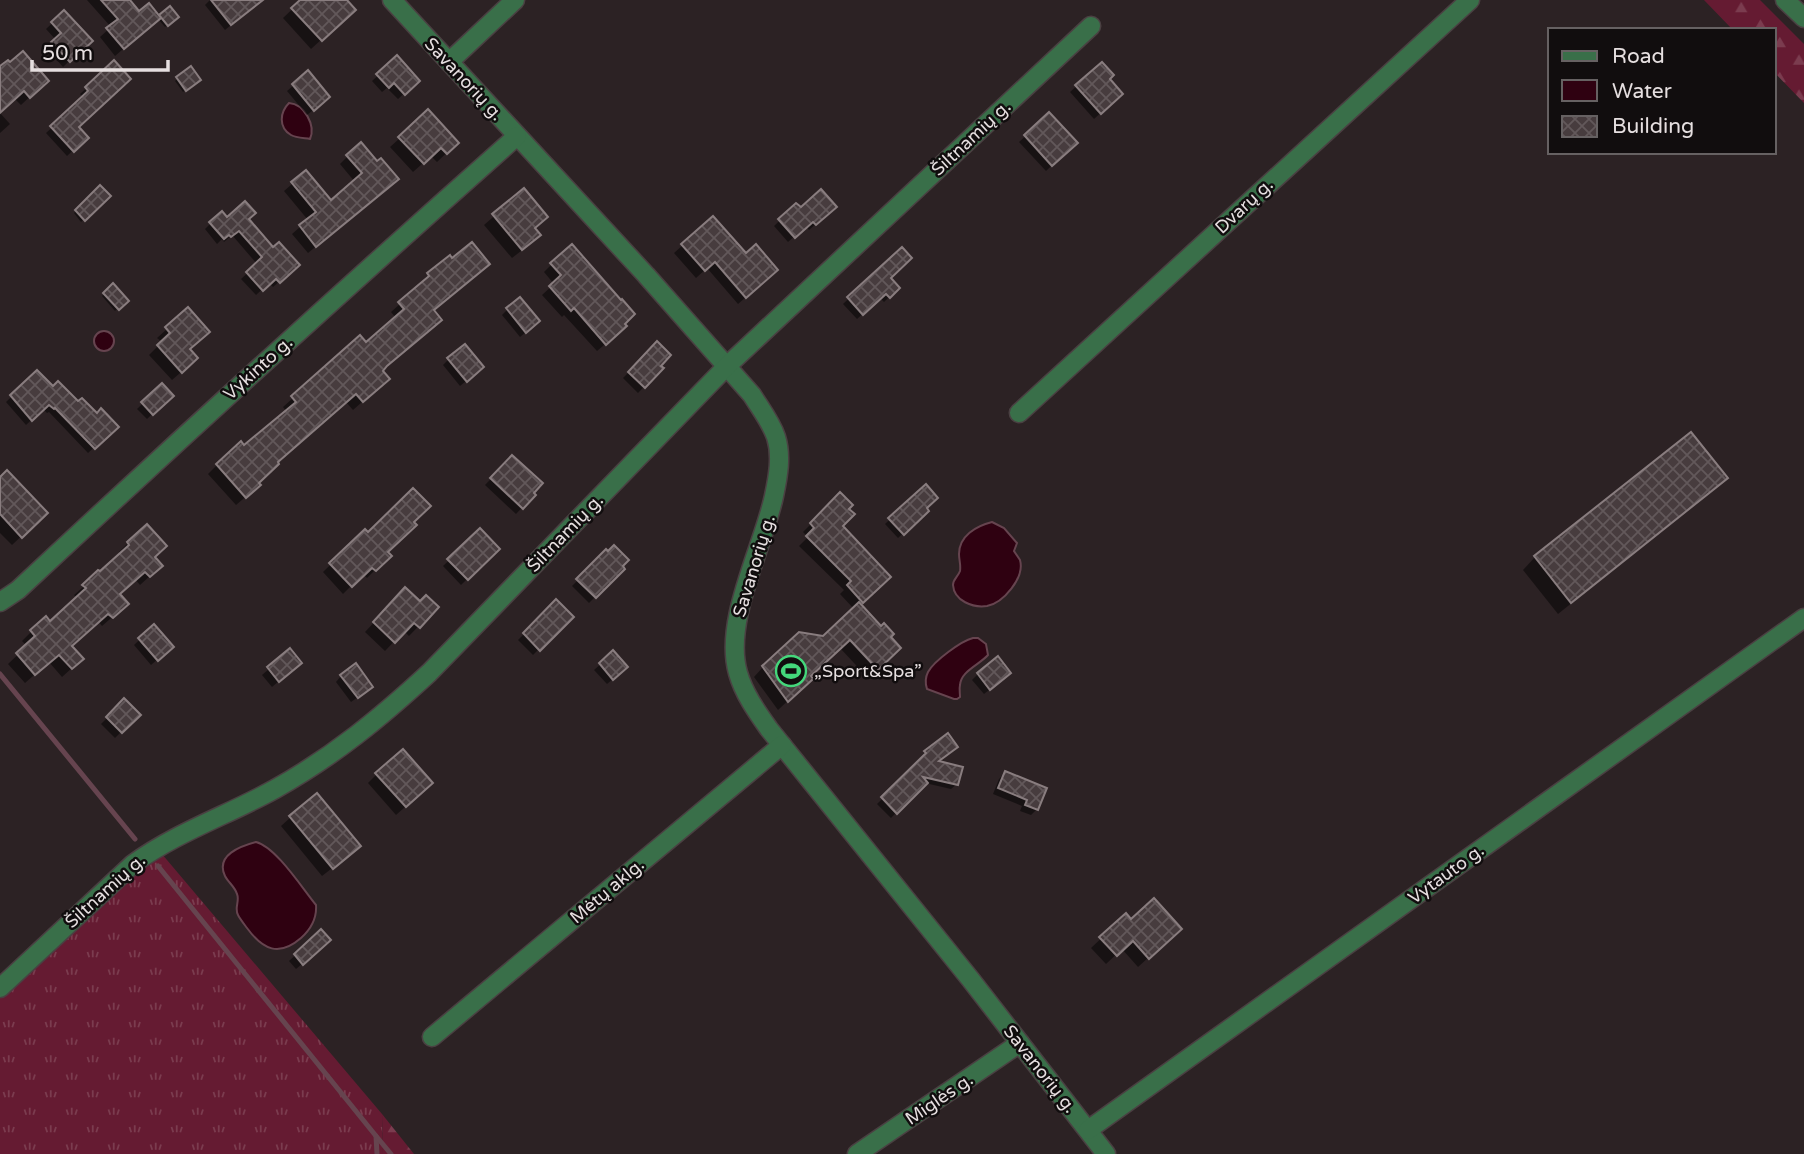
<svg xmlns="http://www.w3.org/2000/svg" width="1804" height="1154" viewBox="0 0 1804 1154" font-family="'Varela Round',sans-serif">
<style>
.grass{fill:url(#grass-tufts)}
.forest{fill:url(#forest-firs)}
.water{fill:#2f0111;stroke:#66444f;stroke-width:2}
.shadow{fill:#0007}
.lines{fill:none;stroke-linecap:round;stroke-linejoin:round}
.stream{stroke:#66444f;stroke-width:5}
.building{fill:url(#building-cross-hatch);stroke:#897d7f;stroke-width:2}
.minor-casing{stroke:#4a4042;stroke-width:21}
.minor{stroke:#396f49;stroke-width:18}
.labels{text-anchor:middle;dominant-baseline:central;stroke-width:5;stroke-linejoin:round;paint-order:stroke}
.street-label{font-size:18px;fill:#e6dfe0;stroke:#110d0e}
.poi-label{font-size:18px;fill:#e6dfe0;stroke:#110d0e;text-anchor:start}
</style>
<defs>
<pattern id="grass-tufts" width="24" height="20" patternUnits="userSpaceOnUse" patternTransform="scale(1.75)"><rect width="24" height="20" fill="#651b32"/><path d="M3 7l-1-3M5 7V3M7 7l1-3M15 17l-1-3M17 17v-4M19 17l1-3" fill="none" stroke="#7b3c4f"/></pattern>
<pattern id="forest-firs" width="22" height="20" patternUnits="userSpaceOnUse" patternTransform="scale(1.75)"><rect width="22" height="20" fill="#651b32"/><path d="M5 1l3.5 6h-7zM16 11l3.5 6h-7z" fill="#7b3c4f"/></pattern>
<pattern id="building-cross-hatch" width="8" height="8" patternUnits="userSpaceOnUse" patternTransform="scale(1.75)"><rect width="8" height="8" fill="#473c3e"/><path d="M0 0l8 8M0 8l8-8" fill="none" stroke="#62585a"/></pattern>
</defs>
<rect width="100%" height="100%" fill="#2c2224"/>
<!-- grass -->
<path class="grass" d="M156,847L382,1114L383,1154H0V988Z"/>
<!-- forest -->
<g class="forest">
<path d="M1704,0H1760L1804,44V103L1774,72V30H1733Z"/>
<path d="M382,1114L414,1154H383Z"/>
</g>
<!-- water -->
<g class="water">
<path d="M289,103C304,104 316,125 310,139C304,138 296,138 291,135C278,127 280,112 289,103Z"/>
<circle cx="104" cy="341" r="10"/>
<path d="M992,522L1004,528L1017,543L1014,551C1016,554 1018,557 1020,560C1025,578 1003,603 987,606C973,608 954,601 953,585C953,579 958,577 960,571C961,565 959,560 959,554C959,536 976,526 992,522Z"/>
<path d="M973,638H978L986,644L988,655C979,665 961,671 960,685C959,689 960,693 960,697L957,699H954L927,689C925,683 925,678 928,672C934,661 961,641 973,638Z"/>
<path d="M256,842C276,847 302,888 316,905C317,919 311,929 301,938C279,957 263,950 247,928C244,924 240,919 238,915C234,908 240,901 237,894C235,887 228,882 225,876C215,855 241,846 256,842Z"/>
</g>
<!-- shadow -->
<g class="shadow">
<path d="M87,0H128L139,13L159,18L170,8L177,17L165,27L158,19L115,56L100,37L111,27Z"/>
<path d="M210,0H251L249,10L225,30L205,5Z"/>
<path d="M302,0H345L344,19L311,49L283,18Z"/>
<path d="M64,12L90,41L63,67L47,49L56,40L46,29Z"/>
<path d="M397,58L418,81L398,99L387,88L382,92L372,81Z"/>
<path d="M114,63L77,128L86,138L67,156L46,133L84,98L80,94Z"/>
<path d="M1101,64L1115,100L1094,119L1070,92Z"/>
<path d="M0,69L38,89L21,105L14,98L0,111Z"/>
<path d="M308,73L322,103L307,115L287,91Z"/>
<path d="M177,79L196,82L183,92L175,81Z"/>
<path d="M0,113L10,124L0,133Z"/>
<path d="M1049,115L1075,143L1046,171L1019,142Z"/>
<path d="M400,138L457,143L437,162L431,156L413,172L390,147Z"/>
<path d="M348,156L389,186L308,253L292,234L308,220L284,191L306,172L331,203L355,182L340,164Z"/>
<path d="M100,188L109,196L81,222L74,213Z"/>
<path d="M524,190L534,228L530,244L512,258L484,225Z"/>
<path d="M796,205L800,210L835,207L809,230L806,226L788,242L774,226Z"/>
<path d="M713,218L768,278L738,304L707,268L696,278L674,253Z"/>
<path d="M227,219L273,249L298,265L273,287L269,283L256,295L241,279L257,264L232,235L224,242L222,239L217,244L205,229L210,224Z"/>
<path d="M901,249L889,278L898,288L884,302L880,298L857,319L843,304Z"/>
<path d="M450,257L432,311L382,369L378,388L353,410L346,402L276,463L249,494L236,505L208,474L217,465L244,447L287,412L283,407L360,338L366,344L396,318L391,312L420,286L419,284L428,275Z"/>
<path d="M552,264L617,334L597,351L564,315L562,317L542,295L554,284L544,272Z"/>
<path d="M113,286L126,300L115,311L102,296Z"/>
<path d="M507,310L532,327L520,337L502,315Z"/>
<path d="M167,329L188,350L187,367L172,380L149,355L162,342L157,338Z"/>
<path d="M657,344L658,366L661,369L638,393L623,378Z"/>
<path d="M449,359L476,373L460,386L443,365Z"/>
<path d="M37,372L53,389L116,427L88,453L49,412L47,413L43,409L26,425L6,402Z"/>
<path d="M161,386L171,396L147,419L137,409Z"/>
<path d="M512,457L534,495L516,514L485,485Z"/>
<path d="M1726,478L1713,490L1558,614L1523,570L1535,557Z"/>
<path d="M0,479L46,513L12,545L0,533Z"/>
<path d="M926,486L927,511L898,538L885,524Z"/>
<path d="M840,495V526L889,577L859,605L888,637L890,657L868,678L840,648L809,677L811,679L778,710L754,677L763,667L823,638L854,609L840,594L844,590L799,546L808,537L803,532Z"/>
<path d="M365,531L389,556L367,578L363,574L343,594L323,572Z"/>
<path d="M480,531L498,549L461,585L443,566Z"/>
<path d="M128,543L153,558L151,575L140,585L135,579L118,595L117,613L102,626L98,621L70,646L72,668L62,677L49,662L25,683L8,664L27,646L22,641L31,632L50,623L77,598L74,595L121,554L119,552Z"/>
<path d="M606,552L623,569L589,603L572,586Z"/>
<path d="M396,599L437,607L409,636L404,631L385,651L365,632Z"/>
<path d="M556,602L571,617L533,655L518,640Z"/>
<path d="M154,626L166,652L151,665L134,645Z"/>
<path d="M290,651L294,668L272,687L262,675Z"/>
<path d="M613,653L620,673L607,684L594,670Z"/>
<path d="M978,674L1003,679L984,694L972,680Z"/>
<path d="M341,676L365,692L351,702L336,682Z"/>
<path d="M124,701L138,715L115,738L101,724Z"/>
<path d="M948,736L936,762L957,784L951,789L925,783L891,818L877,804L922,760L920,758L925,752Z"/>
<path d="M1005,773L1037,809L1031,815L1020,811L1022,806L993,794L999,779Z"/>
<path d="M377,774L422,792L396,815L368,783Z"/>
<path d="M291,817L349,855L322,876L281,826Z"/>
<path d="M1126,915L1131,921L1170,938L1138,967L1122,949L1106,964L1091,948Z"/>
<path d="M321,932L323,946L296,969L289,961Z"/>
</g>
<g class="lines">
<!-- stream -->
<g class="stream">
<path d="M0,674L135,839"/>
<path d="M158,866L376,1136L377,1154"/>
<path d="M376,1136L391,1154"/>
</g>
</g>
<!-- building -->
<g class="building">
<path d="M101,0H130L139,11L149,3L161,18L124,49L106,28L118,19Z"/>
<path d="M211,0H263L231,25Z"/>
<path d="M300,0H347L356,10L322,41L291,8Z"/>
<path d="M170,6L179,17L168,26L159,15Z"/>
<path d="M64,10L93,41L70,62L51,42L61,33L51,22Z"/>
<path d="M23,51L49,81L30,98L24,91L0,113V66L8,60L10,62Z"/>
<path d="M397,55L420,81L405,95L394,83L389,88L376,74Z"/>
<path d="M114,60L131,79L79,127L89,138L74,152L50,126L88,91L85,87Z"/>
<path d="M1102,62L1114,75L1110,79L1123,94L1101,114L1075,85Z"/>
<path d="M191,66L201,80L186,91L176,77Z"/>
<path d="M308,70L330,97L314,111L292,84Z"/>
<path d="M428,109L459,143L447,154L441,148L424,164L398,137Z"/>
<path d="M1049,112L1078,143L1052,166L1024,135Z"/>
<path d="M361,142L377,161L381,158L399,179L316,247L299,225L316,212L291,182L306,170L331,200L362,173L346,155Z"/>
<path d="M100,185L111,196L85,221L75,210Z"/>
<path d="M524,188L548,217L535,228L541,235L522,250L492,214Z"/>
<path d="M821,189L837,207L816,225L813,222L795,238L778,219L796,203L801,207Z"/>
<path d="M245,201L256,213L249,219L273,247L279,242L300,265L280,283L276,279L263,291L246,272L262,257L239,231L231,237L229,235L224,239L209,222L222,211L227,217Z"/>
<path d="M713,216L746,253L756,244L778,270L746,298L715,262L705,271L681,244Z"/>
<path d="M472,242L490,264L434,310L442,320L387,366L383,371L390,379L363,402L356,394L278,462L279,464L259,483L261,485L246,498L216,464L241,441L244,445L296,402L291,396L360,335L366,342L404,309L398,302L429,276L427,273L450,255L452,258Z"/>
<path d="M572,244L621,300L622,299L635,314L625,324L627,326L606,345L574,308L571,311L549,286L561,275L550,263Z"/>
<path d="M902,247L912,258L891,278L900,288L890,298L886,294L863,315L847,297Z"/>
<path d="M113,283L129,301L119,310L103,293Z"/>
<path d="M520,297L540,321L526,333L506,308Z"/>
<path d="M188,307L210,332L190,349L198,358L182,373L157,345L170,333L165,327Z"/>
<path d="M657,341L671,355L661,366L664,368L645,388L628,372Z"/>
<path d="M465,344L484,367L467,382L447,358Z"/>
<path d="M37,370L53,386L58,381L78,401L82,398L97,413L101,408L119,427L95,449L55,408L54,409L49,405L32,421L10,395Z"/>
<path d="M162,383L174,396L153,415L141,402Z"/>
<path d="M1691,432L1728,478L1571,603L1534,556Z"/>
<path d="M512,455L543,483L534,493L536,495L523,509L490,478Z"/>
<path d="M7,470L48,513L22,538L0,514V477Z"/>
<path d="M926,484L938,498L927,508L929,511L904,535L888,518Z"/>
<path d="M413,488L431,506L414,522L417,525L388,552L392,556L376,571L372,568L352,587L329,563L365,529L368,532Z"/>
<path d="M840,492L853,505L849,509L855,514L843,526L891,577L863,603L847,585L851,581L806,536L814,528L810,523Z"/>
<path d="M147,524L167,546L155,557L163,566L150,577L145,572L120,594L129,604L113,618L108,614L72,646L84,659L72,669L59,655L35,675L16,653L35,636L30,630L46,616L50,621L86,588L82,585L98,570L100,571L129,545L127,542Z"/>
<path d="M480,528L500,549L468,580L447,559Z"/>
<path d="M614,545L629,560L623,566L625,569L596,598L576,579L606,549L608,551Z"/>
<path d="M405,587L420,601L426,595L439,607L420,628L414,623L395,643L373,622Z"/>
<path d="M556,599L574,617L540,651L523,633Z"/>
<path d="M859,602L881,626L884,623L894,634L891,637L901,648L878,670L850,640L811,676L813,679L788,702L762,666L799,632L823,636Z"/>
<path d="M154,624L174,647L158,661L138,638Z"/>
<path d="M290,648L302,663L279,682L267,667Z"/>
<path d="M613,650L628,667L613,680L599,663Z"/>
<path d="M998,656L1011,673L990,690L977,673Z"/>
<path d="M356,663L373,687L358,698L340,675Z"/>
<path d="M124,698L141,715L122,733L106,717Z"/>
<path d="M948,733L958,747L939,761L963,767L958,785L923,777L928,783L897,814L881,797L926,753L924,751Z"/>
<path d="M403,749L433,783L406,807L375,773Z"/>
<path d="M1005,771L1047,788L1038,810L1025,805L1027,800L998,788Z"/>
<path d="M317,793L361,846L333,869L289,816Z"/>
<path d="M1154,898L1182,929L1149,959L1133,941L1117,956L1099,937L1126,913L1131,919Z"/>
<path d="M321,929L331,940L303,965L294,954Z"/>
</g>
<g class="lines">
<!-- minor casing -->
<g class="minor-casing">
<g id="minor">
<path d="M392,0L646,275L752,395C760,408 771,422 776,437C782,456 778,477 774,496C763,548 723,621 738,673C744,694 757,712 769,729L971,980L1106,1154"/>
<path d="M1785,0L1804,18"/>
<path d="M449,62L515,0"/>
<path d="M1019,413L1470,0"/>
<path d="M0,602L18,590C183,436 349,285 517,136"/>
<path d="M0,988L133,864C177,832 228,815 275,789C334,756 380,718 429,673L727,366L1091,26"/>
<path d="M432,1037L782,745"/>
<path d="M1088,1130L1804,618"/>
<path d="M857,1154L1020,1043"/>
</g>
</g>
<!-- minor -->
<use href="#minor" class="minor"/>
</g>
<!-- icons -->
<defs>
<g id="stadium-ring" transform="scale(1.575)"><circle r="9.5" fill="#110d0e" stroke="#44d77b" stroke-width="1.5"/><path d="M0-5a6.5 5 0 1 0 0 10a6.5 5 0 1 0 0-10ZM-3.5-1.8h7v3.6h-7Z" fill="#44d77b"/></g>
</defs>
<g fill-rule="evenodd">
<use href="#stadium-ring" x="791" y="671"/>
</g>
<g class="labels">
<!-- street labels -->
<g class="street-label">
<text transform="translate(464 79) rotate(47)">Savanorių g.</text>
<text transform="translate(971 138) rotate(-43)">Šiltnamių g.</text>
<text transform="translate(1244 206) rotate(-43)">Dvarų g.</text>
<text transform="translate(258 368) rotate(-42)">Vykinto g.</text>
<text transform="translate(565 533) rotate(-46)">Šiltnamių g.</text>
<text transform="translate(754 566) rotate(-73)">Savanorių g.</text>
<text transform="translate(1446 874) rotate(-36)">Vytauto g.</text>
<text transform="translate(105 891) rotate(-42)">Šiltnamių g.</text>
<text transform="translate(607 891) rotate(-40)">Mėtų aklg.</text>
<text transform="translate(1040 1069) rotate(52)">Savanorių g.</text>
<text transform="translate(939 1099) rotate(-34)">Miglės g.</text>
</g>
<!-- poi labels -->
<g class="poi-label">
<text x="814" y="671">„Sport&amp;Spa”</text>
</g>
</g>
<!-- legend -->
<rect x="1548" y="28" width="228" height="126" fill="#110d0e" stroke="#666162" stroke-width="2"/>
<rect x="1562" y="51" width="35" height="10" fill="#396f49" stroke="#666162" stroke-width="2"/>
<text x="1612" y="63" font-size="21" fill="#e6dfe0">Road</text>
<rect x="1562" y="80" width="35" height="21" fill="#2f0111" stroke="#666162" stroke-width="2"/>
<text x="1612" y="98" font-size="21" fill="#e6dfe0">Water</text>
<rect x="1562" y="116" width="35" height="21" fill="url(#building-cross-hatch)" stroke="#666162" stroke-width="2"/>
<text x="1612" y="133" font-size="21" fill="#e6dfe0">Building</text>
<!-- scale -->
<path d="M32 60v10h136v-10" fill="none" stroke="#e6dfe0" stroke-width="3.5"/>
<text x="42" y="60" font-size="21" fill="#e6dfe0" stroke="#110d0e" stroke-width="5" paint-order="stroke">50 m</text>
</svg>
